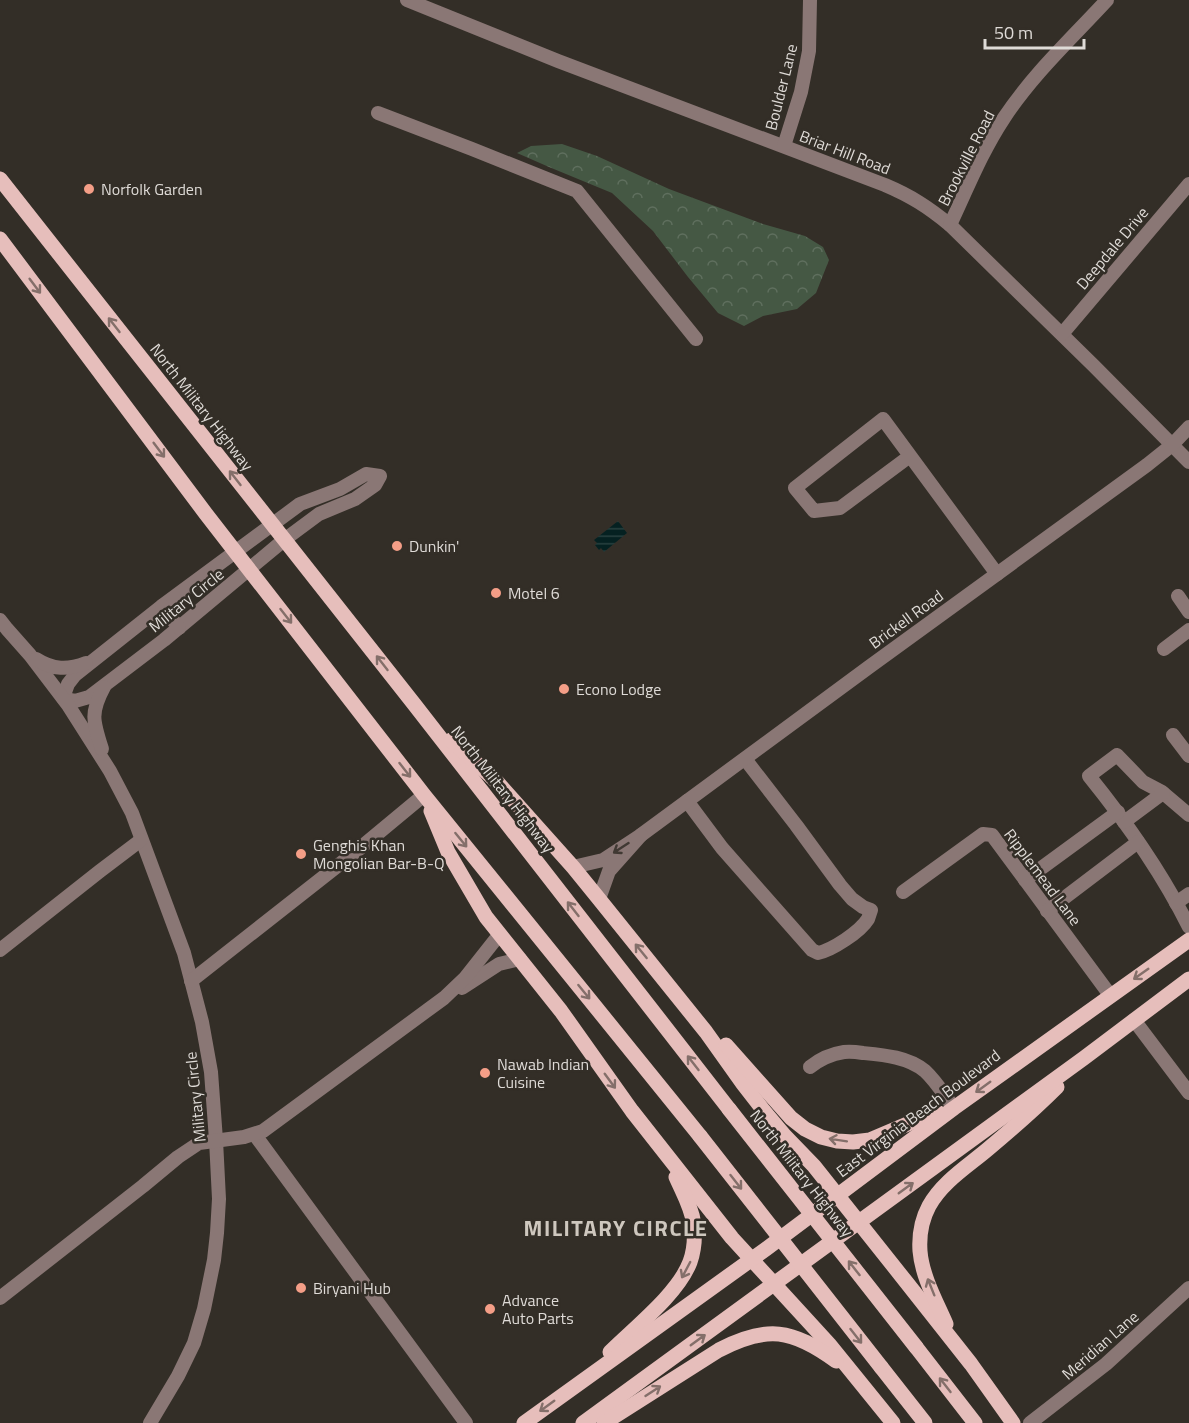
<svg xmlns="http://www.w3.org/2000/svg" width="1189" height="1423" viewBox="0 0 1189 1423" font-family="'Titillium Web',sans-serif">
<style>
.forest{fill:url(#forest-crowns)}
.water{fill:url(#water-rules)}
.lines{fill:none;stroke-linecap:round;stroke-linejoin:round}
.minor{stroke:#8a7775;stroke-width:14}
.major{stroke:#e6bebb;stroke-width:15}
.major-bridge{stroke:#e6bebb;stroke-width:15}
.oneway{stroke:#846f6a}
.oneway2{stroke:#403933}
.poi-dot{fill:#f49e87;stroke:#332e27;stroke-width:2}
.labels{text-anchor:middle;dominant-baseline:central;stroke-width:5;stroke-linejoin:round;paint-order:stroke}
.street-label{font-size:16px;fill:#dfdbd7;stroke:#332e27}
.poi-label{font-size:16px;fill:#dfdbd7;stroke:#332e27;text-anchor:start}
.district-label{font-size:22px;font-weight:bold;letter-spacing:1.5px;fill:#cec7be;stroke:#332e27}
</style>
<defs>
<pattern id="forest-crowns" width="20" height="18" patternUnits="userSpaceOnUse" patternTransform="scale(1.5)"><rect width="20" height="18" fill="#455844"/><path d="M2 6a3 3 0 1 1 6 0M12 15a3 3 0 1 1 6 0" fill="none" stroke="#5f6f5e"/></pattern>
<pattern id="water-rules" width="6" height="5" patternUnits="userSpaceOnUse" patternTransform="scale(1.5)"><rect width="6" height="5" fill="#052121"/><path d="M0 2.5h6" fill="none" stroke="#294140"/></pattern>
</defs>
<rect width="100%" height="100%" fill="#332e27"/>
<!-- forest -->
<path class="forest" d="M562,144L597,156L669,189L763,224L805,236L823,247L829,260L816,293L797,309L763,316L744,326L718,313L688,277L653,231L612,193L549,167L517,153L531,146Z"/>
<!-- water -->
<path class="water" d="M618,521L627,533L604,552L601,548L599,550L595,545L597,543L594,540Z"/>
<g class="lines">
<!-- minor -->
<g class="minor">
<path d="M407,0L558,61L885,185C911,196 928,207 950,225L1094,366L1189,462"/>
<path d="M378,113L472,149L577,191L696,339"/>
<path d="M784,146L801,92L809,51L810,0"/>
<path d="M950,225C967,189 982,151 1004,118C1033,74 1072,38 1107,0"/>
<path d="M1062,334L1189,184"/>
<path d="M910,456L840,508L814,511L795,488L883,419L997,574"/>
<path d="M366,474L380,476L375,485L355,499L319,514L284,540L164,640L89,697L75,701L63,698L68,684L75,675L162,606L300,504L340,489Z"/>
<path d="M1178,596L1189,612"/>
<path d="M162,606L179,628"/>
<path d="M0,620L7,629L30,655L68,705L110,771L132,813L184,953L202,1022L211,1072L216,1140L219,1199L217,1233L214,1260L204,1309L194,1343L178,1376L150,1423"/>
<path d="M1164,649L1189,630"/>
<path d="M36,659C53,670 68,670 86,663"/>
<path d="M1173,735L1189,756"/>
<path d="M102,749C93,721 90,713 104,687"/>
<path d="M687,801L722,848L812,950L818,953C832,950 860,932 868,919C869,916 870,913 871,910L863,907L852,899L840,885L796,825L745,759"/>
<path d="M1189,815L1162,792L1143,782L1117,755L1089,776C1127,823 1162,873 1189,927"/>
<path d="M1124,822L1163,793"/>
<path d="M641,835L869,667L1147,465L1172,445L1189,427"/>
<path d="M573,867L603,860L641,835L609,871L599,899"/>
<path d="M1025,880L1118,812"/>
<path d="M903,892L983,834L992,835L1110,995"/>
<path d="M1176,903L1189,894"/>
<path d="M1047,911L1138,842"/>
<path d="M0,950L100,871L141,840"/>
<path d="M191,981L359,849L424,795"/>
<path d="M462,988L499,964L520,959"/>
<path d="M1134,1020L1189,1093"/>
<path d="M810,1067C820,1059 831,1054 844,1052C850,1051 857,1052 863,1053C884,1055 908,1057 925,1071C936,1081 945,1096 954,1108"/>
<path d="M255,1135L466,1423"/>
<path d="M0,1298L143,1186L178,1157L199,1143L244,1137L263,1131L444,998L465,978L499,935"/>
<path d="M1030,1423L1106,1364L1189,1288"/>
</g>
<!-- major -->
<g class="major">
<path d="M0,179L414,704L729,1109"/>
<path d="M0,239L206,514L424,795L700,1136"/>
<path d="M451,740L498,783L573,867L599,899L706,1032L743,1084L764,1111L785,1136L814,1166L907,1283L971,1364L1013,1423"/>
<path d="M431,811L448,852L486,917L561,1011L632,1111L732,1238L829,1344L893,1423"/>
<path d="M726,1045L791,1118L805,1129L821,1137L837,1141L853,1142L870,1140L910,1123L939,1113"/>
<path d="M946,1324C936,1301 922,1276 920,1251C919,1236 922,1219 929,1206C942,1182 968,1166 988,1149C1012,1129 1035,1109 1057,1087"/>
<path d="M916,1347L975,1423"/>
<path d="M610,1352C634,1328 678,1294 690,1262C694,1251 695,1237 694,1225C692,1208 683,1193 676,1177"/>
<path d="M881,1367L925,1423"/>
<path d="M524,1423L766,1249L954,1108L1189,940"/>
<path d="M583,1423L1084,1058L1189,979"/>
<path d="M604,1423L719,1350C767,1325 792,1329 836,1361"/>
</g>
<!-- major-bridge -->
<g class="major-bridge">
<path d="M729,1109L916,1347"/>
<path d="M700,1136L881,1367"/>
</g>
</g>
<!-- one-way arrows -->
<defs><path id="oneway-shaft" d="M-6 0H5M1.5-3L5.5 0L1.5 3" fill="none" stroke-width="1.6" stroke-linecap="round" stroke-linejoin="round" transform="scale(1.5)"/></defs>
<g class="oneway">
<use href="#oneway-shaft" transform="translate(35 286) rotate(53)"/>
<use href="#oneway-shaft" transform="translate(114 325) rotate(-128)"/>
<use href="#oneway-shaft" transform="translate(159 450) rotate(53)"/>
<use href="#oneway-shaft" transform="translate(235 478) rotate(-128)"/>
<use href="#oneway-shaft" transform="translate(286 616) rotate(52)"/>
<use href="#oneway-shaft" transform="translate(382 663) rotate(-128)"/>
<use href="#oneway-shaft" transform="translate(405 770) rotate(52)"/>
<use href="#oneway-shaft" transform="translate(461 840) rotate(51)"/>
<use href="#oneway-shaft" transform="translate(573 909) rotate(-128)"/>
<use href="#oneway-shaft" transform="translate(641 951) rotate(-129)"/>
<use href="#oneway-shaft" transform="translate(1141 974) rotate(145)"/>
<use href="#oneway-shaft" transform="translate(584 992) rotate(51)"/>
<use href="#oneway-shaft" transform="translate(693 1063) rotate(-128)"/>
<use href="#oneway-shaft" transform="translate(610 1081) rotate(54)"/>
<use href="#oneway-shaft" transform="translate(983 1087) rotate(144)"/>
<use href="#oneway-shaft" transform="translate(838 1140) rotate(-171)"/>
<use href="#oneway-shaft" transform="translate(736 1182) rotate(52)"/>
<use href="#oneway-shaft" transform="translate(906 1188) rotate(-36)"/>
<use href="#oneway-shaft" transform="translate(854 1268) rotate(-128)"/>
<use href="#oneway-shaft" transform="translate(686 1270) rotate(118)"/>
<use href="#oneway-shaft" transform="translate(931 1287) rotate(-112)"/>
<use href="#oneway-shaft" transform="translate(856 1336) rotate(52)"/>
<use href="#oneway-shaft" transform="translate(698 1340) rotate(-36)"/>
<use href="#oneway-shaft" transform="translate(945 1385) rotate(-128)"/>
<use href="#oneway-shaft" transform="translate(653 1391) rotate(-33)"/>
<use href="#oneway-shaft" transform="translate(547 1406) rotate(144)"/>
</g>
<use class="oneway2" href="#oneway-shaft" transform="translate(621 848) rotate(147)"/>
<!-- markers -->
<g class="poi-dot">
<circle cx="89" cy="189" r="6"/>
<circle cx="397" cy="546" r="6"/>
<circle cx="496" cy="593" r="6"/>
<circle cx="564" cy="689" r="6"/>
<circle cx="301" cy="854" r="6"/>
<circle cx="485" cy="1073" r="6"/>
<circle cx="301" cy="1288" r="6"/>
<circle cx="490" cy="1309" r="6"/>
</g>
<g class="labels">
<!-- street labels -->
<g class="street-label">
<text transform="translate(781 87) rotate(-76)">Boulder Lane</text>
<text transform="translate(845 152) rotate(21)">Briar Hill Road</text>
<text transform="translate(966 158) rotate(-63)">Brookville Road</text>
<text transform="translate(1112 248) rotate(-50)">Deepdale Drive</text>
<text transform="translate(202 407) rotate(52)">North Military Highway</text>
<text transform="translate(186 600) rotate(-39)">Military Circle</text>
<text transform="translate(906 619) rotate(-36)">Brickell Road</text>
<text transform="translate(503 789) rotate(52)">North Military Highway</text>
<text transform="translate(1043 877) rotate(53)">Ripplemead Lane</text>
<text transform="translate(195 1097) rotate(-96)">Military Circle</text>
<text transform="translate(918 1113) rotate(-37)">East Virginia Beach Boulevard</text>
<text transform="translate(802 1173) rotate(52)">North Military Highway</text>
<text transform="translate(1100 1345) rotate(-41)">Meridian Lane</text>
</g>
<!-- poi labels -->
<g class="poi-label">
<text x="101" y="189">Norfolk Garden</text>
<text x="409" y="546">Dunkin'</text>
<text x="508" y="593">Motel 6</text>
<text x="576" y="689">Econo Lodge</text>
<text x="313" y="845">Genghis Khan<tspan x="313" dy="18">Mongolian Bar-B-Q</tspan></text>
<text x="497" y="1064">Nawab Indian<tspan x="497" dy="18">Cuisine</tspan></text>
<text x="313" y="1288">Biryani Hub</text>
<text x="502" y="1300">Advance<tspan x="502" dy="18">Auto Parts</tspan></text>
</g>
<!-- district labels -->
<g class="district-label">
<text x="616" y="1228">MILITARY CIRCLE</text>
</g>
</g>
<!-- scale -->
<path d="M985 39v9h99v-9" fill="none" stroke="#dfdbd7" stroke-width="3"/>
<text x="994" y="39" font-size="18" fill="#dfdbd7" stroke="#332e27" stroke-width="4.5" paint-order="stroke">50 m</text>
</svg>
